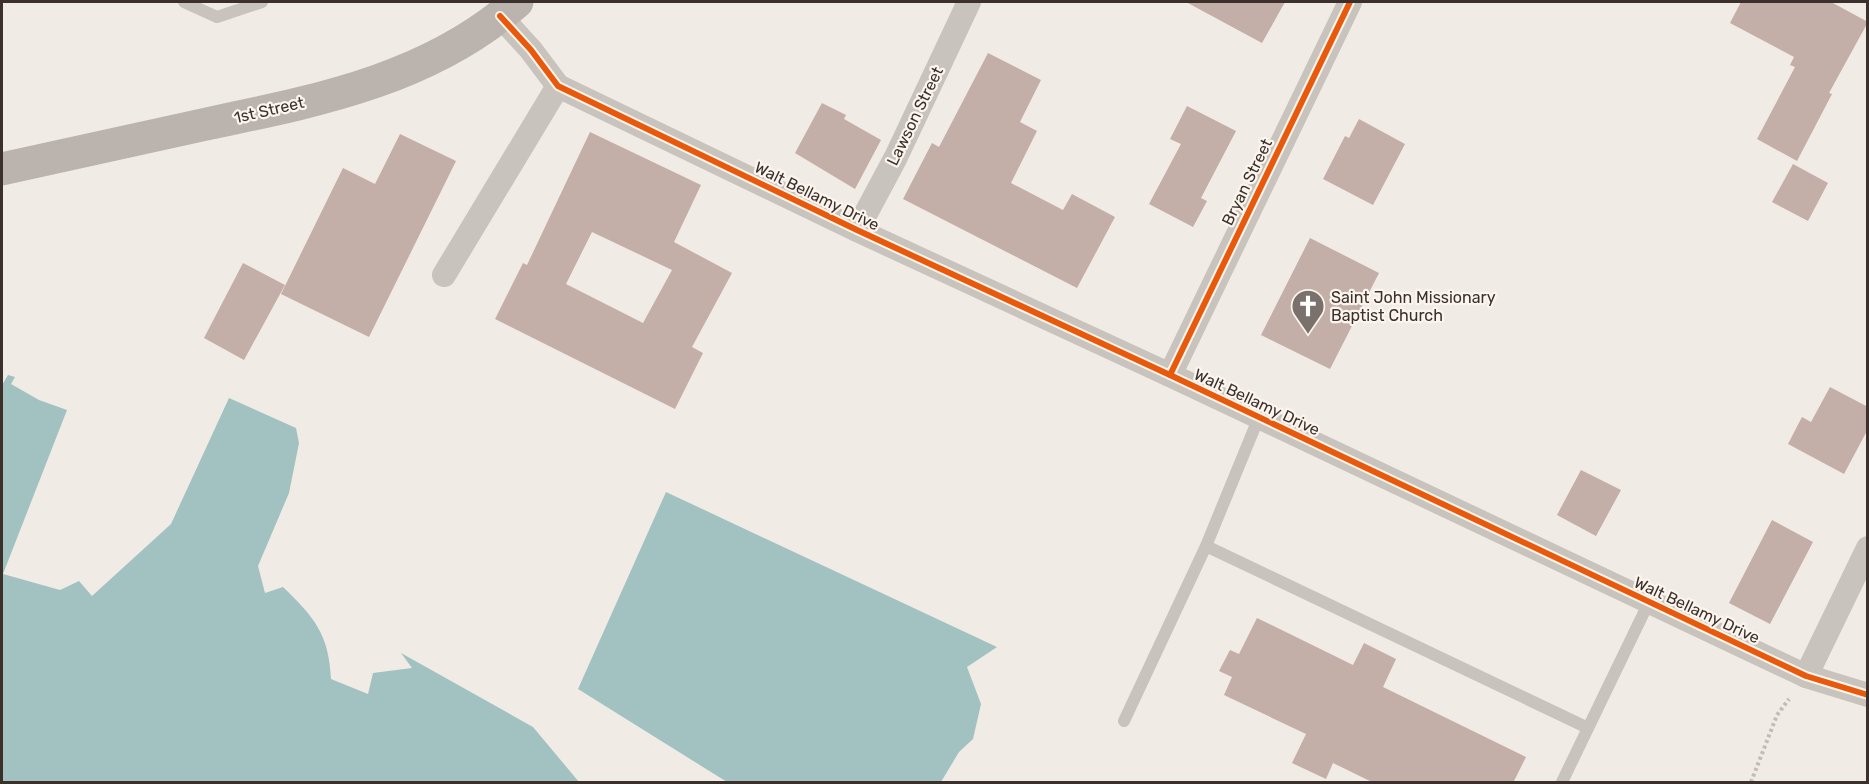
<svg xmlns="http://www.w3.org/2000/svg" width="1869" height="784" viewBox="0 0 1869 784" font-family="Rubik,sans-serif">
<style>
.water{fill:#a1c2c1}
.building{fill:#c3afa7;fill-rule:evenodd}
.lines{fill:none;stroke-linecap:round;stroke-linejoin:round}
.path{stroke:#c2bbb6;stroke-width:4;stroke-dasharray:3 3;stroke-linecap:butt}
.service{stroke:#c9c3be;stroke-width:12}
.minor{stroke:#c9c3be;stroke-width:24}
.secondary{stroke:#bab3ae;stroke-width:33}
.cycleway-casing{stroke:#fbf5ee;stroke-width:10}
.cycleway{stroke:#e8590c;stroke-width:6}
.labels{text-anchor:middle;dominant-baseline:central;stroke-width:4.5;stroke-linejoin:round;paint-order:stroke}
.street-label{font-size:16px;fill:#3b302b;stroke:#fbf5ee}
.poi-label{font-size:16px;fill:#3b302b;stroke:#fbf5ee;text-anchor:start}
</style>
<rect width="100%" height="100%" fill="#f0ebe5"/>
<!-- water -->
<g class="water">
<path d="M8,375L15,377L11,384L39,400L67,410L3,574L60,590L79,581L92,596L171,524L229,398L296,428L299,443L289,493L258,566L265,593L283,587C314,617 329,634 331,679L368,694L373,673L412,668L401,653L533,727L579,782H2V385Z"/>
<path d="M666,492L997,647L967,667L981,704L973,739L959,752L941,782H727L578,689Z"/>
</g>
<!-- building -->
<g class="building">
<path d="M1186,2H1285L1262,43Z"/>
<path d="M1741,2H1831L1868,22L1829,93L1832,94L1797,161L1757,139L1795,67L1790,65L1794,57L1730,23Z"/>
<path d="M988,53L1041,80L1020,122L1037,131L1011,183L1063,210L1072,194L1115,217L1077,288L903,199L932,143L939,147Z"/>
<path d="M822,103L846,115L844,119L881,140L855,189L795,153Z"/>
<path d="M1187,106L1236,131L1201,198L1207,201L1193,227L1149,204L1181,144L1170,139Z"/>
<path d="M1359,119L1405,144L1373,205L1323,179L1345,136L1349,138Z"/>
<path d="M590,132L701,185L674,242L732,273L692,347L703,353L675,409L495,319L523,263L527,265ZM592,232L672,270L643,323L566,284Z"/>
<path d="M400,134L456,161L369,337L281,294L343,168L375,184Z"/>
<path d="M1793,164L1828,183L1808,221L1772,202Z"/>
<path d="M1310,238L1379,273L1330,369L1261,335Z"/>
<path d="M243,263L285,285L244,360L204,338Z"/>
<path d="M1830,387L1868,407V429L1844,474L1788,444L1802,417L1811,422Z"/>
<path d="M1581,470L1621,490L1596,536L1557,515Z"/>
<path d="M1772,520L1813,542L1770,624L1729,603Z"/>
<path d="M1257,618L1353,665L1364,643L1396,659L1383,687L1526,757L1513,783H1374L1333,763L1326,779L1292,763L1306,734L1224,695L1232,677L1219,671L1230,650L1239,654Z"/>
</g>
<g class="lines">
<!-- path -->
<path class="path" d="M1751,782L1777,715L1789,699"/>
<!-- service -->
<g class="service">
<path d="M184,2L217,17L262,2"/>
<path d="M1206,546L1588,728"/>
<path d="M1124,721L1206,546L1259,417"/>
<path d="M1562,782L1649,602"/>
</g>
<!-- minor -->
<g class="minor">
<path d="M500,16L531,50L558,86L857,230L1170,375L1806,676L1868,695"/>
<path d="M857,230L896,157L969,2"/>
<path d="M444,275L558,86"/>
<path d="M1170,375L1350,2"/>
<path d="M1806,676L1868,548"/>
</g>
<!-- secondary -->
<path class="secondary" d="M2,169C71,154 141,139 211,123C321,100 431,78 517,2"/>
<!-- cycleway casing -->
<g class="cycleway-casing">
<g id="cycleway">
<path d="M500,16L531,50L558,86L857,230L1170,375L1806,676L1868,695"/>
<path d="M1170,375L1350,2"/>
</g>
</g>
<!-- cycleway -->
<use href="#cycleway" class="cycleway"/>
</g>
<!-- icons -->
<defs>
<g id="church-pin" transform="scale(1.725)"><path d="M0 17L-7.5 6A9.5 9.5 0 1 1 7.5 6Z" fill="#7a716c" stroke="#fbf5ee"/><path d="M-1.2-6h2.4v3.5h3.3v2.4h-3.3V6h-2.4V-.1h-3.3v-2.4h3.3Z" fill="#fff"/></g>
</defs>
<g fill-rule="evenodd">
<use href="#church-pin" x="1308" y="306"/>
</g>
<g class="labels">
<!-- street labels -->
<g class="street-label">
<text transform="translate(269 110) rotate(-13)">1st Street</text>
<text transform="translate(915 116) rotate(-64)">Lawson Street</text>
<text transform="translate(1247 182) rotate(-64)">Bryan Street</text>
<text transform="translate(817 196) rotate(26)">Walt Bellamy Drive</text>
<text transform="translate(1257 402) rotate(25)">Walt Bellamy Drive</text>
<text transform="translate(1697 610) rotate(25)">Walt Bellamy Drive</text>
</g>
<!-- poi labels -->
<g class="poi-label">
<text x="1331" y="297">Saint John Missionary<tspan x="1331" dy="18">Baptist Church</tspan></text>
</g>
</g>
<!-- border -->
<rect width="1869" height="784" fill="none" stroke="#3b302b" stroke-width="6"/>
</svg>
